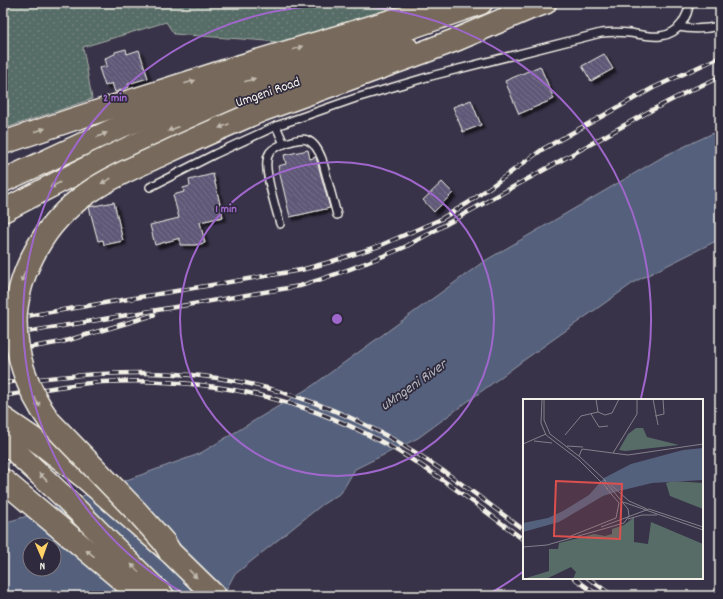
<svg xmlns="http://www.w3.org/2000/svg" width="723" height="599" viewBox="0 0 723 599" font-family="Dekko,sans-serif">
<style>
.park{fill:url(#park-dots);stroke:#a6aea7}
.water{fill:#54617d;stroke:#949ba8;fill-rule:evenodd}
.building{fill:url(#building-back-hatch);stroke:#f4f1e8;filter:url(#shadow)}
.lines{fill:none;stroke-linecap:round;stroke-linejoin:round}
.lane-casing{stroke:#f4f1e8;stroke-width:10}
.primary-casing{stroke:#f4f1e8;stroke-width:25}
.highway-casing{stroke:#f4f1e8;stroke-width:25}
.lane{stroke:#2f2a3d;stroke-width:7}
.primary{stroke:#77695c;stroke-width:22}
.highway{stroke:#77695c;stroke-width:22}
.rail-casing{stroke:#f4f1e8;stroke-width:4.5}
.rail{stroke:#2f2a3d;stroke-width:3;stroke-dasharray:9;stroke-linecap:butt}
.highway-bridge-casing{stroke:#f4f1e8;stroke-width:25;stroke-linecap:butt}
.highway-bridge{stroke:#77695c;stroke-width:22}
.oneway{fill:#c2bbb0}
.ring{fill:none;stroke:#9f67cb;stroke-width:2}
.labels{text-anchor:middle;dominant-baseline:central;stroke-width:3.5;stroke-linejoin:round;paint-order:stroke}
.street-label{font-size:14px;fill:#f4f1e8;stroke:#2f2a3d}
.water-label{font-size:15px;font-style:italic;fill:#b4b7bd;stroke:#2f2a3d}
.inset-road{fill:none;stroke:#847f89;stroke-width:1}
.view{fill:#dc504e;fill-opacity:0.15;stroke:#dc504e;stroke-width:2}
.inset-edge{fill:none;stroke:#f4f1e8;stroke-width:2}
.centre{fill:#9f67cb;stroke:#2f2a3d;stroke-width:2}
.ring-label{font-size:12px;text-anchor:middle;font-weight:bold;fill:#9f67cb;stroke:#2f2a3d;stroke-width:3.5;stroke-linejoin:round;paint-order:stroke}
</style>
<defs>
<pattern id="park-dots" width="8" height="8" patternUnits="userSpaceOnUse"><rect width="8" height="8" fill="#576c66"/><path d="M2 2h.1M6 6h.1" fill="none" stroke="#70817c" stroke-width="1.8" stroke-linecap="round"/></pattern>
<pattern id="building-back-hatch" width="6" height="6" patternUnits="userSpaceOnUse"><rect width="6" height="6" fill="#605977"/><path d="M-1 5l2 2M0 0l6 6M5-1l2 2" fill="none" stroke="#77718a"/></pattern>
<filter id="shadow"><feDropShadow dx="3.5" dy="3.5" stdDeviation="1" flood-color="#0009"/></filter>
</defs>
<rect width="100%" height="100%" fill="#393349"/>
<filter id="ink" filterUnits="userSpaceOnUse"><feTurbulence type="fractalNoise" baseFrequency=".025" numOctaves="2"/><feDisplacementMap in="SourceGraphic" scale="8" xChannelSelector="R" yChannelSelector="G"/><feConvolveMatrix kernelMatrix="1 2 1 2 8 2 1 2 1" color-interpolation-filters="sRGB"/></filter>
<g filter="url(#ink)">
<!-- park -->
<path class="park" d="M3,3H418L281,42L174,34L166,22L83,47L92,99L3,129Z"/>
<!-- water -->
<path class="water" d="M720,130V239L636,281L524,360L418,438L355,469L341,493L323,504L234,575L223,596H3V523L24,517L199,454L312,386L483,262L666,155ZM30,545H54V569H30Z"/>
<!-- building -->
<g class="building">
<path d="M126,49L127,54L139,50L148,78L128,84L129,87L115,92L112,83L105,86L99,68L107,66L105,58L115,54V52Z"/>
<path d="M604,54L613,69L591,81L582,66Z"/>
<path d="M540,66L554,99L519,114L505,81Z"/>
<path d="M471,100L481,125L463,132L453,107Z"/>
<path d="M308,150L310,159L316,157L317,161L330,208L290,217L278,166L286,164L284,155Z"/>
<path d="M213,174L223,217L200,222L205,243L195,245H180V238L155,245L150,225L179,218L173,195L184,192L183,188L190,186L189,180Z"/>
<path d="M442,182L453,193L434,212L423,200Z"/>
<path d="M114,202L123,241L104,245L103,240L98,241L89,207Z"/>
</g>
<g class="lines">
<!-- lane casing -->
<g class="lane-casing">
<g id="lane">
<path d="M679,27C694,30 706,29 720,26"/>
<path d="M276,126L284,144"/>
<path d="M150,187L215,154L276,126L356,98L431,76L601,33C611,32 620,32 630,33C648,36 669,42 682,23C686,16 689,11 689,3"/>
<path d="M280,224C276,209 265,175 267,161C267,158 268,155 270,152C274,146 300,137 307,140C315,143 319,151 322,159L337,215"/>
</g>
</g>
<!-- primary casing -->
<g class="primary-casing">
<g id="primary">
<path d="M3,181L117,128L218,90L363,44L481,3"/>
<path d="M3,211C68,177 134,143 203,116C269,90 338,69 407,48"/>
<path d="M3,418L44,446L84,477L170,552L215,596"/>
<path d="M3,480L141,596"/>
</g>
</g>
<!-- highway casing -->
<g class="highway-casing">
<g id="highway">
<path d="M260,111L424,52L458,39L528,9L545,3"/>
<path d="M3,143L71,120L234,68L451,3"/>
<path d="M3,440L66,499L163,596"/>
</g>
</g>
<!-- lane -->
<use href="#lane" class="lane"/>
<!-- primary -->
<use href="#primary" class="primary"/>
<!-- highway -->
<use href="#highway" class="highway"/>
<!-- rail casing -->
<g class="rail-casing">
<g id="rail">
<path d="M3,320L301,270L330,262L379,246L439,220L468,203L543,149L653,88L720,57"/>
<path d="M3,336L300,286C336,275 370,262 405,247L650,111L689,91L720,77"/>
<path d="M3,352L62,342L154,315"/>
<path d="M3,383C68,375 136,369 202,376C265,383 328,404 385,435C434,461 479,497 524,530"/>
<path d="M3,396C36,391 69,384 102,382C200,377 296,395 382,442C433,470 478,506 524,540"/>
<path d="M574,578L599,596"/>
<path d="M588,578L613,596"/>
</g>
</g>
<!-- rail -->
<use href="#rail" class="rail"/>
<!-- highway-bridge casing -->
<g class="highway-bridge-casing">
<path id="highway-bridge" d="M170,552L164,542L138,513L50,422C27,390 13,351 16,311C19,287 25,270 37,248C66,196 111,178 163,154C195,139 227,125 260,111"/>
</g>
<!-- highway-bridge -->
<use href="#highway-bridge" class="highway-bridge"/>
</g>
<!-- one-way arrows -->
<defs><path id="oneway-solid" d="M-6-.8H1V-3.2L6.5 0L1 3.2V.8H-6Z"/></defs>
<g class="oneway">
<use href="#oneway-solid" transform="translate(298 48) rotate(-17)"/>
<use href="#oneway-solid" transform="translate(250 80) rotate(-18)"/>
<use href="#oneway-solid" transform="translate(190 82) rotate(-18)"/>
<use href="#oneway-solid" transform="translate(224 126) rotate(157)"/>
<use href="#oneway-solid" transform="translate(173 129) rotate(157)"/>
<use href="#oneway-solid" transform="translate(40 130) rotate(-19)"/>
<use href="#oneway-solid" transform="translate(102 135) rotate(-25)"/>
<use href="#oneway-solid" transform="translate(106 181) rotate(152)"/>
<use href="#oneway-solid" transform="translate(55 185) rotate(153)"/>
<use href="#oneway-solid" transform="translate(23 277) rotate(110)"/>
<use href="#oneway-solid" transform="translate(37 402) rotate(61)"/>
<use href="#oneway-solid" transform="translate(43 477) rotate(-137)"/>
<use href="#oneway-solid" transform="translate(90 553) rotate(-140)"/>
<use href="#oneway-solid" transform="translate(135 568) rotate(-135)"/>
<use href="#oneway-solid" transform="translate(193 574) rotate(45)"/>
</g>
</g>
<!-- distance rings -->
<g class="ring">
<circle cx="337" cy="319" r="157"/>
<path d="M524 571A314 314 0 0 1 487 595M187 595A314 314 0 1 1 641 398"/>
</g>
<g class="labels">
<!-- street labels -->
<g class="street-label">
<text transform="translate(268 93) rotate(-19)">Umgeni Road</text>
</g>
<!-- water labels -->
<g class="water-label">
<text transform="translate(414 386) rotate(-35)">uMngeni River</text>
</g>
</g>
<!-- overview -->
<g transform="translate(523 399)">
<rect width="180" height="180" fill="#393349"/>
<path d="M150,82L180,84V110L147,97L143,84Z" fill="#576c66"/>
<path d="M113,29H120L124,38L156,46L102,52L96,51L105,35ZM111,118V143L125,145L128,123L180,145V180H50L53,173L48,168L23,180H0L26,172V150H35L36,144L71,135L82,137L89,135V130L101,126Z" fill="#576c66"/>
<path d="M180,49V81L129,84L96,92L80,97L36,123L0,133V124L25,119L40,112L66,96L81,79L108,65L160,51Z" fill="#54617d"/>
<path class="inset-road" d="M19,0L18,24L23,36L56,61L85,90M21,0V21L27,35L57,58L83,82M73,0L75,13M130,0L135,26M75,13L82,16L89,14L96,0M68,15L76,28L85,27M132,17L141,15L140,0M42,36L58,17L75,13M11,42L29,44M0,45L23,35M44,47L60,48M90,54L114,15V0M56,57L59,50L105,56L180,45M88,86L106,102L124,110M100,103L180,131M105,120L119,116H134M78,128L126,110L180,128M48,137L93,119L96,104L83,89M0,148L24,146L101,124L106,117L105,110L81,81"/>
<path class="view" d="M33,82L99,85L97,140L31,137Z"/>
<rect width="180" height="180" class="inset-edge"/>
</g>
<circle cx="337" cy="319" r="6" class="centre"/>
<g class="ring-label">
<text x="115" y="101">2 min</text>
<text x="226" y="212">1 min</text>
</g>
<!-- margin -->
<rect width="723" height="599" fill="none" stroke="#2f2a3d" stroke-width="16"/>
<rect x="8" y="8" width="707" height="583" fill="none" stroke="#f4f1e8" stroke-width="1.5" filter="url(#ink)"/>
<!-- north arrow -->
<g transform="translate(42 557) rotate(178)"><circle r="19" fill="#2f2a3d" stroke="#7e7a81"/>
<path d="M0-3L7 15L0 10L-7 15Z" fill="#ffd166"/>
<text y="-6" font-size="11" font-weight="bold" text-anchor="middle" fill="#f4f1e8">N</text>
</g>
</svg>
